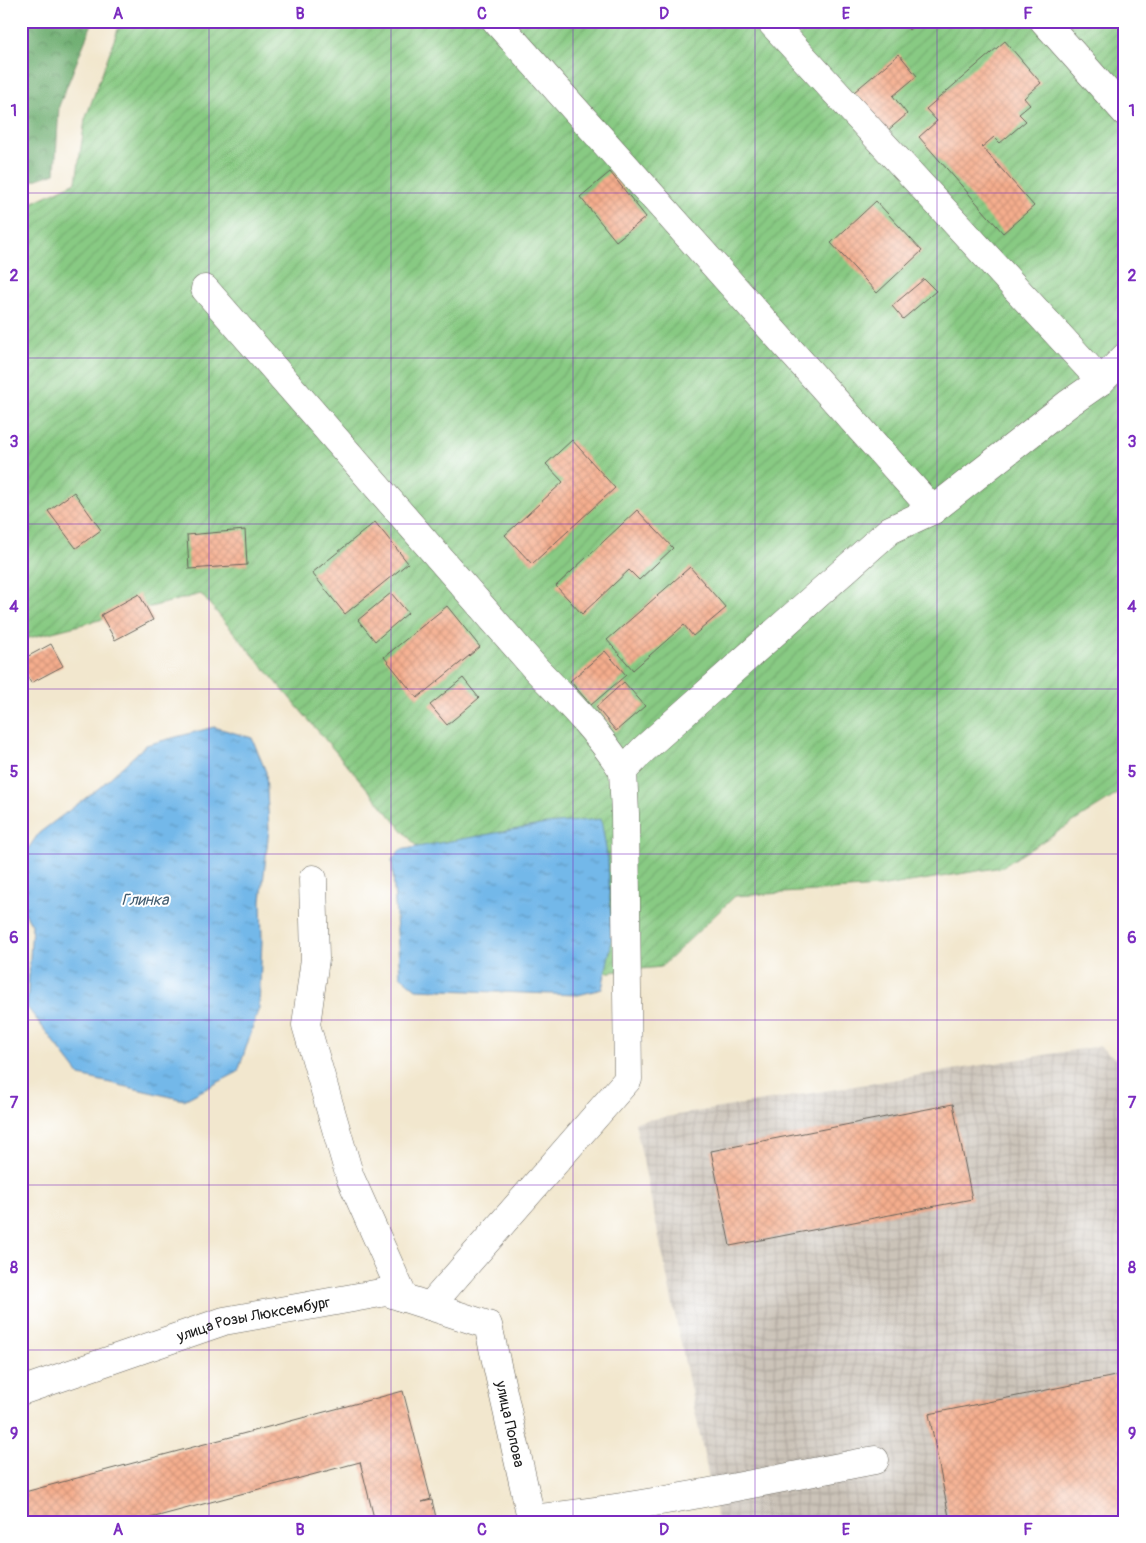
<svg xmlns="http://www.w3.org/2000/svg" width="1146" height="1543" viewBox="0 0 1146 1543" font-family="Pangolin,sans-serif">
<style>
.industrial{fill:url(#industrial-grid)}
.forest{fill:url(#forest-crowns);stroke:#456546}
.garden{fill:url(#garden-furrows);stroke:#527350}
.water{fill:url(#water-ripples);stroke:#486a82}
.building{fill:url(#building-cross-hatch)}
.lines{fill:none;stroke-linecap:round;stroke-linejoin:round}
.minor-casing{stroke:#67635a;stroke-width:29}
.minor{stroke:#fff;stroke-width:28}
.grid{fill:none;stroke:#7b2cbf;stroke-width:1;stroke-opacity:0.55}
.labels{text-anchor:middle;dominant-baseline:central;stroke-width:4;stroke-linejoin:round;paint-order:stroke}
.street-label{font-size:15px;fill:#1c1c1c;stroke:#fff}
.water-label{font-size:16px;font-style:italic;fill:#3f5a6e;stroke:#fff}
.neatline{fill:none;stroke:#7b2cbf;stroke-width:2}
.grid-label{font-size:16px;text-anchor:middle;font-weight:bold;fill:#7b2cbf}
</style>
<defs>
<pattern id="industrial-grid" width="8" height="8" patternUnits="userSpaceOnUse" patternTransform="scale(1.25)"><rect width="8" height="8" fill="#cbc3b8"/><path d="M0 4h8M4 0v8" fill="none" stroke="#aea79e"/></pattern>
<pattern id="forest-crowns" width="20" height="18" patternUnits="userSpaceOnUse" patternTransform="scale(1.25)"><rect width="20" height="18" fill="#6eae71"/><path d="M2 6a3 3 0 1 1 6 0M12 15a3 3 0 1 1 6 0" fill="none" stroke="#5a8d5c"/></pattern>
<pattern id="garden-furrows" width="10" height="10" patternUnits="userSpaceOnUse" patternTransform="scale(1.25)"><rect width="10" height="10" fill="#88ca83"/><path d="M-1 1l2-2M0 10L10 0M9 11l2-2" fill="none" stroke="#75ad71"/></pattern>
<pattern id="water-ripples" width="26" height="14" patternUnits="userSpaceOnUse" patternTransform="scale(1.25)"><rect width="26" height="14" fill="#73b8e9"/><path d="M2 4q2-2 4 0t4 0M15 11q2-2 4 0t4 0" fill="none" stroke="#5e95bc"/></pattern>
<pattern id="building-cross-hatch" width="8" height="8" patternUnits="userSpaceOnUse" patternTransform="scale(1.25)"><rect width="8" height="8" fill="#f5ad8d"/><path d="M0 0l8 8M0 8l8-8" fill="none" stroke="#d19479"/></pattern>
</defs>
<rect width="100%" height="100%" fill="#fff"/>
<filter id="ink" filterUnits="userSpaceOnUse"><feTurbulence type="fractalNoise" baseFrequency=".02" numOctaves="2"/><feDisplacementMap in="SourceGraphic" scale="10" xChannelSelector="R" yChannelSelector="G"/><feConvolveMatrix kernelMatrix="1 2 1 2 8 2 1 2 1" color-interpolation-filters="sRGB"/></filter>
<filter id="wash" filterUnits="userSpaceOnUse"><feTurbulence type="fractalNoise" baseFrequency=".0096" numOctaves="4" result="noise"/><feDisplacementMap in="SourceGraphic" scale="20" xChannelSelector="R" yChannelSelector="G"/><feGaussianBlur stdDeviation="1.12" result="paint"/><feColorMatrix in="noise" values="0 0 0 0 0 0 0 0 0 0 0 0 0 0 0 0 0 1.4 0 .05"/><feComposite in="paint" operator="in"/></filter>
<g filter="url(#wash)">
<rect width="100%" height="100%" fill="#f2e7ce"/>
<!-- industrial -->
<path class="industrial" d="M1099,1046L1125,1066V1522H718L635,1122Z"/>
<!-- forest -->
<path class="forest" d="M21,21H93L59,106L55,173L21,185Z"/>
<!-- garden -->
<path class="garden" d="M121,21H1050L1057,27L1079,21H1125V792L1119,793L1002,867L879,887L735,896L661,967L518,981L446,881L201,594L21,640V208L76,182L85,120Z"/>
<!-- water -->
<g class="water">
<path d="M214,727L252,738L266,772L269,829L261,901L262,940L259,1008L238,1072L184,1100L80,1076L27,1007L32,925L21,906V859L39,833L99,788L146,745Z"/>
<path d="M601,819L608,860L612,940L602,989L578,995L416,989L400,976L392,860L400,850L546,824Z"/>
</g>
<g id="blocks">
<!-- building -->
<g class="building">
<path d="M902,21H920L909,30Z"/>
<path d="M1005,41L1041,83L1024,98L1030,105L1019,114L1026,121L1000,143L994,137L982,147L1034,206L1003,233L919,137L937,121L926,109Z"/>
<path d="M899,54L917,76L893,96L907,114L886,132L854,92Z"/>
<path d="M610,172L646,217L616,241L580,197Z"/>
<path d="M876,201L922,251L877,293L831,243Z"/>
<path d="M924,279L936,291L903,319L892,306Z"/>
<path d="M572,440L615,488L532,564L505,535L563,482L546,464Z"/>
<path d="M74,492L101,530L76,548L48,511Z"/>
<path d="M637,510L673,548L639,580L629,570L582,614L556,586Z"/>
<path d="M375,522L408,563L345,614L312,573Z"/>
<path d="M245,530L247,565L189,569L187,535Z"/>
<path d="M690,567L726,608L693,636L684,625L633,670L607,640Z"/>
<path d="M391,593L408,613L375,641L358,620Z"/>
<path d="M139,594L153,620L115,640L101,615Z"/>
<path d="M447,606L480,647L417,698L384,657Z"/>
<path d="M51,644L63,666L31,683L21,665V660Z"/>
<path d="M605,651L626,675L591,705L570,681Z"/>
<path d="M463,678L479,698L447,725L430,705Z"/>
<path d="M624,682L645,706L616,731L596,707Z"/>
<path d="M953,1104L972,1199L730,1246L711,1151Z"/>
<path d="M1125,1374V1522H950L929,1414Z"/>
<path d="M403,1391L431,1499L422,1502L432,1500L437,1522H375L360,1462L136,1522H21V1493Z"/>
</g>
</g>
</g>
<g filter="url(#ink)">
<use href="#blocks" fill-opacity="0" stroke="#67635a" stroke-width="1"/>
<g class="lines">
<!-- minor casing -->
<g class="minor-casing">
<g id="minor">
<path d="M496,21L933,510"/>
<path d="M770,21L1101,381"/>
<path d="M1044,21L1125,112"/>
<path d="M205,289L536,669C567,701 599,733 623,771"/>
<path d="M313,879L315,959L306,1025L350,1177L404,1298"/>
<path d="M430,1306L628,1079L625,814L623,771L643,750L890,530L933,510L1068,404L1101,381L1125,357"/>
<path id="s1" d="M21,1391L224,1321L386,1292L488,1325L532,1522"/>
<path d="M531,1519C647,1507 761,1482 875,1460"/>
</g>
</g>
<!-- minor -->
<use href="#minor" class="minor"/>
</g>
</g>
<!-- grid -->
<path class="grid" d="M209,21V1522M391,21V1522M573,21V1522M755,21V1522M937,21V1522M21,193H1125M21,358H1125M21,524H1125M21,689H1125M21,854H1125M21,1020H1125M21,1185H1125M21,1350H1125"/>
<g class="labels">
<!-- street labels -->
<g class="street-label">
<text stroke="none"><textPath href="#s1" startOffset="244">улица Розы Люксембург</textPath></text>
<text stroke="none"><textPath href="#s1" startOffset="588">улица Попова</textPath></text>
</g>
<!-- water labels -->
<g class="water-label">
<text x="145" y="900">Глинка</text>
</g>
</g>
<!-- margin -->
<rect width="1146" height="1543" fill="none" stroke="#fff" stroke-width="55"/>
<rect x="28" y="28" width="1090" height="1488" class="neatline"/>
<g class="grid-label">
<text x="118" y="19">A</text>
<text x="300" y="19">B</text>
<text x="482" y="19">C</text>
<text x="664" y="19">D</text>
<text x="846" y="19">E</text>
<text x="1028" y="19">F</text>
<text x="14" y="116">1</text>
<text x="1132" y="116">1</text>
<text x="14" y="281">2</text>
<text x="1132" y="281">2</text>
<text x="14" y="447">3</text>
<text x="1132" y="447">3</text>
<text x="14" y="612">4</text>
<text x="1132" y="612">4</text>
<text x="14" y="777">5</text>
<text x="1132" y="777">5</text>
<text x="14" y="943">6</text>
<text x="1132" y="943">6</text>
<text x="14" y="1108">7</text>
<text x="1132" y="1108">7</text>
<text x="14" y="1273">8</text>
<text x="1132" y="1273">8</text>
<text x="14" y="1439">9</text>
<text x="1132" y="1439">9</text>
<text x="118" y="1535">A</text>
<text x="300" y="1535">B</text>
<text x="482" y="1535">C</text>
<text x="664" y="1535">D</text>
<text x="846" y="1535">E</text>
<text x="1028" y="1535">F</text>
</g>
</svg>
